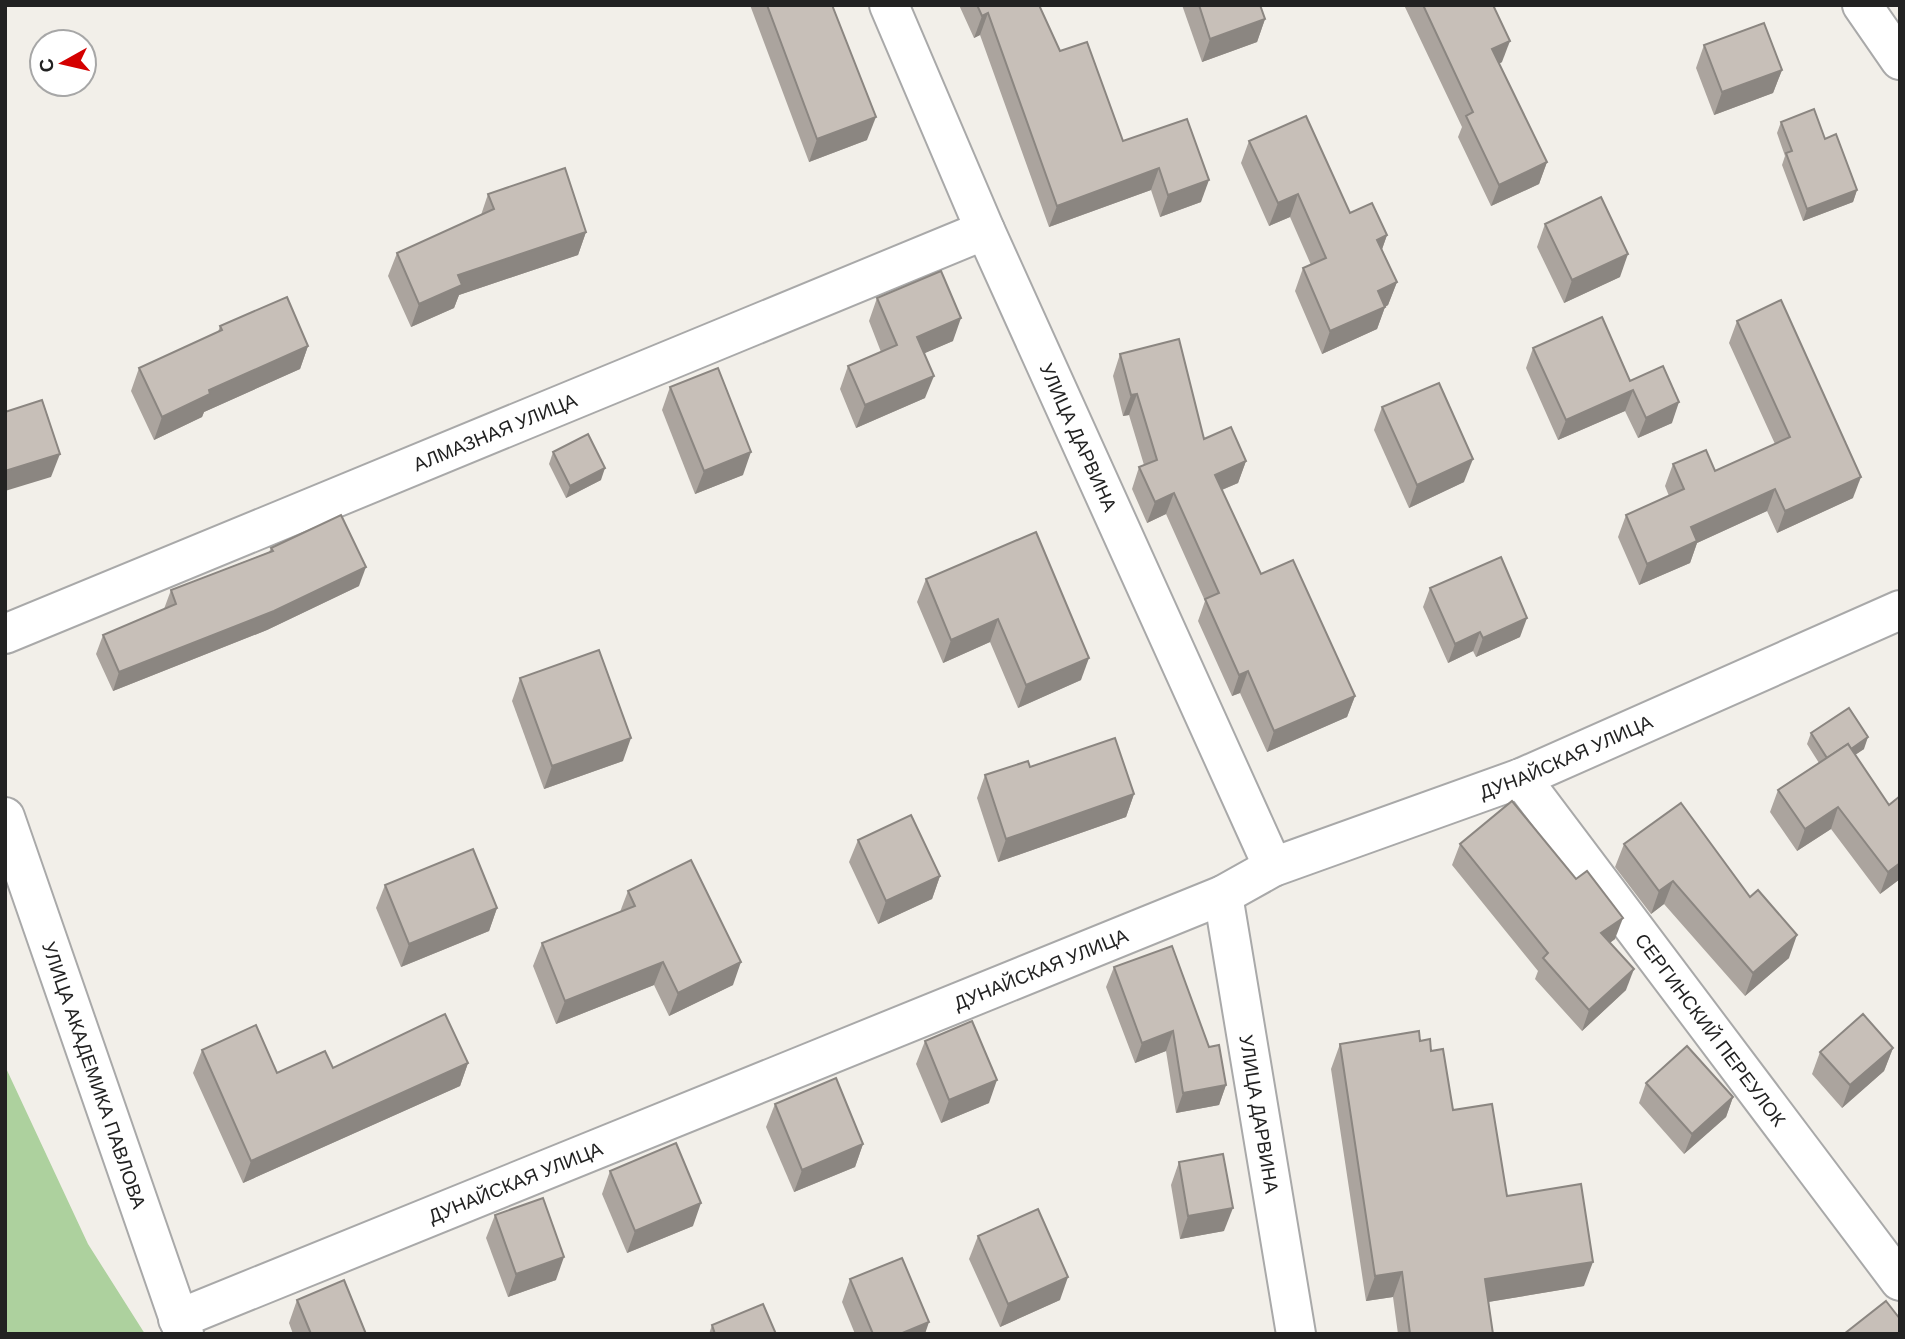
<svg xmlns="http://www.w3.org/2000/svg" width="1905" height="1339" viewBox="0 0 1905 1339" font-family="'DM Sans',sans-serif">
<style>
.forest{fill:#add19e}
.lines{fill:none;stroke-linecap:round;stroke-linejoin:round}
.minor-casing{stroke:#a9a9a9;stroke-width:42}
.tertiary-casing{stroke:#a9a9a9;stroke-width:42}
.minor{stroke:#fff;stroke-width:38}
.tertiary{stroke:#fff;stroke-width:38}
.wall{fill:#aba49e}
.shaded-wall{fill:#8b8681}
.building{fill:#c7bfb8;stroke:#8b8681;stroke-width:2}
.labels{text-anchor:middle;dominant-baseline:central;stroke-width:6;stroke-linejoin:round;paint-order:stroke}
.street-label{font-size:19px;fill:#222;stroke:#fff}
</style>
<rect width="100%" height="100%" fill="#f2efe9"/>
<!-- forest -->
<path class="forest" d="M5,1066L88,1244L145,1334H5Z"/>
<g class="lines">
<!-- minor casing -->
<g class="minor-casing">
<g id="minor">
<path id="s1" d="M889,5L985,230L1273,867"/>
<path id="s2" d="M5,634L985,230"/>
<path id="s3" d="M1521,778L1900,1281"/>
<path id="s4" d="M5,817L184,1334"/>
<path id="s5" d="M1223,895L1296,1334"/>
<path id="s6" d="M178,1319L1223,895L1273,867L1521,778L1900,610"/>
</g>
</g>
<!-- tertiary casing -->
<g class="tertiary-casing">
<path id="tertiary" d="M1862,5L1900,60"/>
</g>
<!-- minor -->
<use href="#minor" class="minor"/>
<!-- tertiary -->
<use href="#tertiary" class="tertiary"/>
</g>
<!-- wall -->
<g class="wall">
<path d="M750,5H832L867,140L809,162Z"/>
<path d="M959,5H1039L1060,51L1123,141L1187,119L1201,202L1160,217L1151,190L1049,227L980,35L974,38Z"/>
<path d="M1182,5H1260L1265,19L1257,42L1202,62Z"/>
<path d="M1404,5H1493L1502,62L1499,64L1547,162L1539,184L1491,206L1458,137L1462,127Z"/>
<path d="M1704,45L1782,70L1773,93L1714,115L1696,68Z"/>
<path d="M1781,122L1825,139L1857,190L1853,202L1803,221L1782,165L1785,156L1777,133Z"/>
<path d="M1249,141L1350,213L1387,235L1382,249L1397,282L1388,305L1385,307L1377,329L1322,354L1295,291L1303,268L1311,265L1290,217L1269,226L1241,163Z"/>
<path d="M488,194L586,232L578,255L459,295L454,308L411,327L388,276L397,253L481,215Z"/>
<path d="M1545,224L1620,277L1564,303L1537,247Z"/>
<path d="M877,298L953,341L924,353L925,398L856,428L840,389L848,366L881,352L869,321Z"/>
<path d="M1737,321L1853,498L1777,533L1767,511L1697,543L1690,563L1639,585L1618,537L1626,515L1669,496L1665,486L1673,464L1715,471L1775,444L1729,343Z"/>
<path d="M220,326L308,346L300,369L204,412L202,417L154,440L131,391L139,368L218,332Z"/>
<path d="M1533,348L1630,381L1672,423L1638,438L1625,411L1558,440L1526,368Z"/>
<path d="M1120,354L1204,439L1246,461L1238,483L1222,490L1261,574L1355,696L1347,717L1267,752L1240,693L1232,696L1198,621L1205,601L1166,514L1147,523L1132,489L1139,467L1144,465L1129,415L1123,416L1113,376Z"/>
<path d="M670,387L743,475L695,494L662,410Z"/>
<path d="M1382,407L1464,482L1409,508L1374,430Z"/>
<path d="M553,452L601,480L566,498L549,464Z"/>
<path d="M1036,532L1081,680L1018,708L990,642L943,663L917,602L926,579Z"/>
<path d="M271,548L359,586L267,630L113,691L96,654L103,635L164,609L171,590L269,552Z"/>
<path d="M1430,588L1520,637L1476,657L1473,651L1448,663L1423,607Z"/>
<path d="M520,678L623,761L544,789L512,701Z"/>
<path d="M1811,733L1864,749L1855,755L1900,879L1880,894L1831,829L1797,851L1770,812L1778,790L1819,763L1807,744Z"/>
<path d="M985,775L1134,794L1126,817L998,862L977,798Z"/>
<path d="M858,840L940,876L932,899L878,924L849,862Z"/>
<path d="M1460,844L1615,939L1610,943L1626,990L1582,1031L1535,979L1538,971L1452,865Z"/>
<path d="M1624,844L1789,958L1745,996L1664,904L1651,914L1615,867Z"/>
<path d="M385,885L497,908L489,931L401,967L376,908Z"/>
<path d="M628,891L733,985L669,1016L654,985L556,1024L533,966L542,943L620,912Z"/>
<path d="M1114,967L1226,1085L1219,1105L1176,1113L1166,1051L1135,1063L1106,987Z"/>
<path d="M925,1041L989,1103L941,1123L916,1064Z"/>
<path d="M1420,1041L1431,1051L1453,1110L1507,1196L1584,1286L1488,1302L1493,1334H1398L1393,1297L1366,1301L1331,1069L1340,1044Z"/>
<path d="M1893,1048L1884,1071L1842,1108L1812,1074L1820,1052Z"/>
<path d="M202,1050L277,1073L333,1068L468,1063L460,1086L243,1183L193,1073Z"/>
<path d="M1646,1083L1733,1097L1726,1117L1684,1154L1639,1103Z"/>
<path d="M775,1104L863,1144L855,1167L794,1192L766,1127Z"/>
<path d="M1179,1162L1224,1231L1180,1239L1171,1185Z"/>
<path d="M610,1171L693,1226L627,1253L602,1194Z"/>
<path d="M495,1215L556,1280L508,1297L486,1238Z"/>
<path d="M978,1236L1060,1300L1000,1327L969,1259Z"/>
<path d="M850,1279L925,1334H855L842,1302Z"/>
<path d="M297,1300L366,1334H293L289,1323Z"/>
<path d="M712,1325L776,1334H709Z"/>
</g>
<!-- shaded-wall -->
<g class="shaded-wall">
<path d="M988,13L980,35L974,38L982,16Z"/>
<path d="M1265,19L1257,42L1202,62L1210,39Z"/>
<path d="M1510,41L1502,62L1485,71L1492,49Z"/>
<path d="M1782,70L1773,93L1714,115L1722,92Z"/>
<path d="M876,117L867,140L809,162L817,139Z"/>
<path d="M1547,162L1539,184L1491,206L1499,185Z"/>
<path d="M1159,168L1151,190L1049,227L1057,206Z"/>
<path d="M1209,180L1201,202L1160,217L1168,195Z"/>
<path d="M1857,190L1853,202L1803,221L1807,209Z"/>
<path d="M1298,194L1290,217L1269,226L1278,203Z"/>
<path d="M586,232L578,255L459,295L454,308L411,327L419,304L458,275Z"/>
<path d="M1387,235L1379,258L1377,240Z"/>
<path d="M1628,254L1620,277L1564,303L1572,280Z"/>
<path d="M1397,282L1388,305L1385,307L1377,329L1322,354L1330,331L1378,291Z"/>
<path d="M961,318L953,341L909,360L917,337Z"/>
<path d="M308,346L300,369L204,412L202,417L154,440L162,417L209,390Z"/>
<path d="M934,376L925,398L856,428L865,405Z"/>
<path d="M1633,390L1625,411L1558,440L1566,420Z"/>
<path d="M1137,394L1129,415L1123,416L1131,395Z"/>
<path d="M1679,402L1672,423L1638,438L1646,418Z"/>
<path d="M751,452L743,475L695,494L704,471Z"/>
<path d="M60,454L51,477L5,491V471Z"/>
<path d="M1473,459L1464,482L1409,508L1417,485Z"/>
<path d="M1246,461L1238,483L1207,496L1215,475Z"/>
<path d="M605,468L601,480L566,498L570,486Z"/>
<path d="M1861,477L1853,498L1777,533L1785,511Z"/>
<path d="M1775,489L1767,511L1697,543L1690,563L1639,585L1647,564L1691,527Z"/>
<path d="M1174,493L1166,514L1147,523L1155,502Z"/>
<path d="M366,567L359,586L267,630L113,691L119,672Z"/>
<path d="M1527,618L1520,637L1476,657L1483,638Z"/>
<path d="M998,619L990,642L943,663L951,640Z"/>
<path d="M1480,632L1473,651L1448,663L1455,644Z"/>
<path d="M1089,658L1081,680L1018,708L1026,685Z"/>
<path d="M1248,671L1240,693L1232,696L1239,675Z"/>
<path d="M1355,696L1347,717L1267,752L1274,731Z"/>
<path d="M1868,737L1864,749L1826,774L1831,763Z"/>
<path d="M631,738L623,761L544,789L552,766Z"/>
<path d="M1134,794L1126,817L998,862L1006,839Z"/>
<path d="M1838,807L1831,829L1797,851L1805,829Z"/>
<path d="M1900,863V879L1880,894L1888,872Z"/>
<path d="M940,876L932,899L878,924L886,901Z"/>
<path d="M1673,881L1664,904L1651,914L1659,891Z"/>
<path d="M497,908L489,931L401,967L409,944Z"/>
<path d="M1623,918L1615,939L1594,954L1601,933Z"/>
<path d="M1797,935L1789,958L1745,996L1753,973Z"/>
<path d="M663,962L654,985L556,1024L565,1001Z"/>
<path d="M741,962L733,985L669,1016L678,993Z"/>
<path d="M1634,969L1626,990L1582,1031L1589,1010Z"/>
<path d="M1173,1031L1166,1051L1135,1063L1142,1043Z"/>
<path d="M1893,1048L1884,1071L1842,1108L1850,1085Z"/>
<path d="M468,1063L460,1086L243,1183L251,1161Z"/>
<path d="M997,1080L989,1103L941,1123L949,1100Z"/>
<path d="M1226,1085L1219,1105L1176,1113L1183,1093Z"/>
<path d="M1733,1097L1726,1117L1684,1154L1692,1134Z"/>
<path d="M863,1144L855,1167L794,1192L802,1170Z"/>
<path d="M701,1203L693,1226L627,1253L635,1231Z"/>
<path d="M1233,1208L1224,1231L1180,1239L1188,1216Z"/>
<path d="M564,1257L556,1280L508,1297L516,1274Z"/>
<path d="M1593,1262L1584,1286L1476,1304L1485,1279Z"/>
<path d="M1402,1272L1393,1297L1366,1301L1375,1276Z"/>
<path d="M1068,1277L1060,1300L1000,1327L1008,1304Z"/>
<path d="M929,1322L925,1334H900Z"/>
</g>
<!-- building -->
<g class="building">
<path d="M767,5H832L876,117L817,139Z"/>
<path d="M977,5H1039L1060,51L1087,42L1123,141L1187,119L1209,180L1168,195L1159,168L1057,206L988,13L982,16Z"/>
<path d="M1199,5H1260L1265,19L1210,39Z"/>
<path d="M1423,5H1493L1510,41L1492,49L1547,162L1499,185L1466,116L1473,112Z"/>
<path d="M1764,23L1782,70L1722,92L1704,45Z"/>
<path d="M1814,109L1825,139L1836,134L1857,190L1807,209L1786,153L1792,151L1781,122Z"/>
<path d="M1306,116L1350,213L1372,203L1387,235L1377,240L1397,282L1378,291L1385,307L1330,331L1303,268L1326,258L1298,194L1278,203L1249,141Z"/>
<path d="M565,168L586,232L458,275L462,285L419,304L397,253L494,209L488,194Z"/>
<path d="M1601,197L1628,254L1572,280L1545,224Z"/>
<path d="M941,271L961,318L917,337L934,376L865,405L848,366L897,345L877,298Z"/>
<path d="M287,297L308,346L209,390L210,394L162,417L139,368L222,330L220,326Z"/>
<path d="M1781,300L1861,477L1785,511L1775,489L1691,527L1697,541L1647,564L1626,515L1684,489L1673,464L1706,450L1715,471L1790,437L1737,321Z"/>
<path d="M1602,317L1630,381L1663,366L1679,402L1646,418L1633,390L1566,420L1533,348Z"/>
<path d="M1179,339L1204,439L1231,427L1246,461L1215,475L1261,574L1293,560L1355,696L1274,731L1248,671L1239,675L1205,599L1219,593L1174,493L1155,502L1139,467L1157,460L1137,394L1131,395L1120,354Z"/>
<path d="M718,368L751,452L704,471L670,387Z"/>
<path d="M1439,383L1473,459L1417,485L1382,407Z"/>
<path d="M42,400L60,454L5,471V412Z"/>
<path d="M588,434L605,468L570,486L553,452Z"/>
<path d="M341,515L366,567L274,611L119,672L103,635L176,604L171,590L273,551L271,548Z"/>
<path d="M1036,532L1089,658L1026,685L998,619L951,640L926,579Z"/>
<path d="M1501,557L1527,618L1483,638L1480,632L1455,644L1430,588Z"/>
<path d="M599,650L631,738L552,766L520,678Z"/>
<path d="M1849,708L1868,737L1851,749L1848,744L1827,758L1811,733Z"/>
<path d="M1115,738L1134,794L1006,839L985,775L1028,761L1030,767Z"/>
<path d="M1848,744L1889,805L1900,796V863L1888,872L1838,807L1805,829L1778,790Z"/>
<path d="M1512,801L1576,879L1587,871L1623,918L1601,933L1634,969L1589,1010L1543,958L1548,953L1460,844Z"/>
<path d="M1681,803L1750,897L1758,890L1797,935L1753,973L1673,881L1659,891L1624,844Z"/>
<path d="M911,815L940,876L886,901L858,840Z"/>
<path d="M473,849L497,908L409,944L385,885Z"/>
<path d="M691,860L741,962L678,993L663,962L565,1001L542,943L635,906L628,891Z"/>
<path d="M1172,946L1209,1047L1219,1045L1226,1085L1183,1093L1173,1031L1142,1043L1114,967Z"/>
<path d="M445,1014L468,1063L251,1161L202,1050L256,1025L277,1073L325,1051L333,1068Z"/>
<path d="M1863,1014L1893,1048L1850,1085L1820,1052Z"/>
<path d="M972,1021L997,1080L949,1100L925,1041Z"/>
<path d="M1419,1031L1420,1041L1430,1039L1431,1051L1443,1049L1453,1110L1492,1104L1507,1196L1581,1184L1593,1262L1485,1279L1493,1334H1410L1402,1272L1375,1276L1340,1044Z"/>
<path d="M1687,1046L1733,1097L1692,1134L1646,1083Z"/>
<path d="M836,1078L863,1144L802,1170L775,1104Z"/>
<path d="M676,1143L701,1203L635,1231L610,1171Z"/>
<path d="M1223,1154L1233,1208L1188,1216L1179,1162Z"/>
<path d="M543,1198L564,1257L516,1274L495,1215Z"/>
<path d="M1038,1209L1068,1277L1008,1304L978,1236Z"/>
<path d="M902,1258L929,1322L900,1334H873L850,1279Z"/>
<path d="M344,1280L366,1334H311L297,1300Z"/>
<path d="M1886,1301L1900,1319V1334H1844Z"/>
<path d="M763,1304L776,1334H715L712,1325Z"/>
</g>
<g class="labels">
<!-- street labels -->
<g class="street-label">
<text stroke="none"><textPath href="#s2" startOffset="530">АЛМАЗНАЯ УЛИЦА</textPath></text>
<text stroke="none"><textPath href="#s1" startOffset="472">УЛИЦА ДАРВИНА</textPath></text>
<text stroke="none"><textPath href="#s6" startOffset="1498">ДУНАЙСКАЯ УЛИЦА</textPath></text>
<text stroke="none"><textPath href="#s6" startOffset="931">ДУНАЙСКАЯ УЛИЦА</textPath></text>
<text stroke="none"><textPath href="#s3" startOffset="315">СЕРГИНСКИЙ ПЕРЕУЛОК</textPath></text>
<text stroke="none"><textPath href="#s4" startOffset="273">УЛИЦА АКАДЕМИКА ПАВЛОВА</textPath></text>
<text stroke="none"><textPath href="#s5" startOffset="222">УЛИЦА ДАРВИНА</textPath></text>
<text stroke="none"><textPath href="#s6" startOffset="364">ДУНАЙСКАЯ УЛИЦА</textPath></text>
</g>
</g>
<!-- border -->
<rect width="1905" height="1339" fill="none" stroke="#222222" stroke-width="14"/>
<!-- north arrow -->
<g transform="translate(63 63) rotate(262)"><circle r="33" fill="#ffffff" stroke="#a7a7a7" stroke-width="2"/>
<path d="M0-5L12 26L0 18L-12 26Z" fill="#d40000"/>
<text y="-10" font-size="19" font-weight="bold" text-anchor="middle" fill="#222222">С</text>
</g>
</svg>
